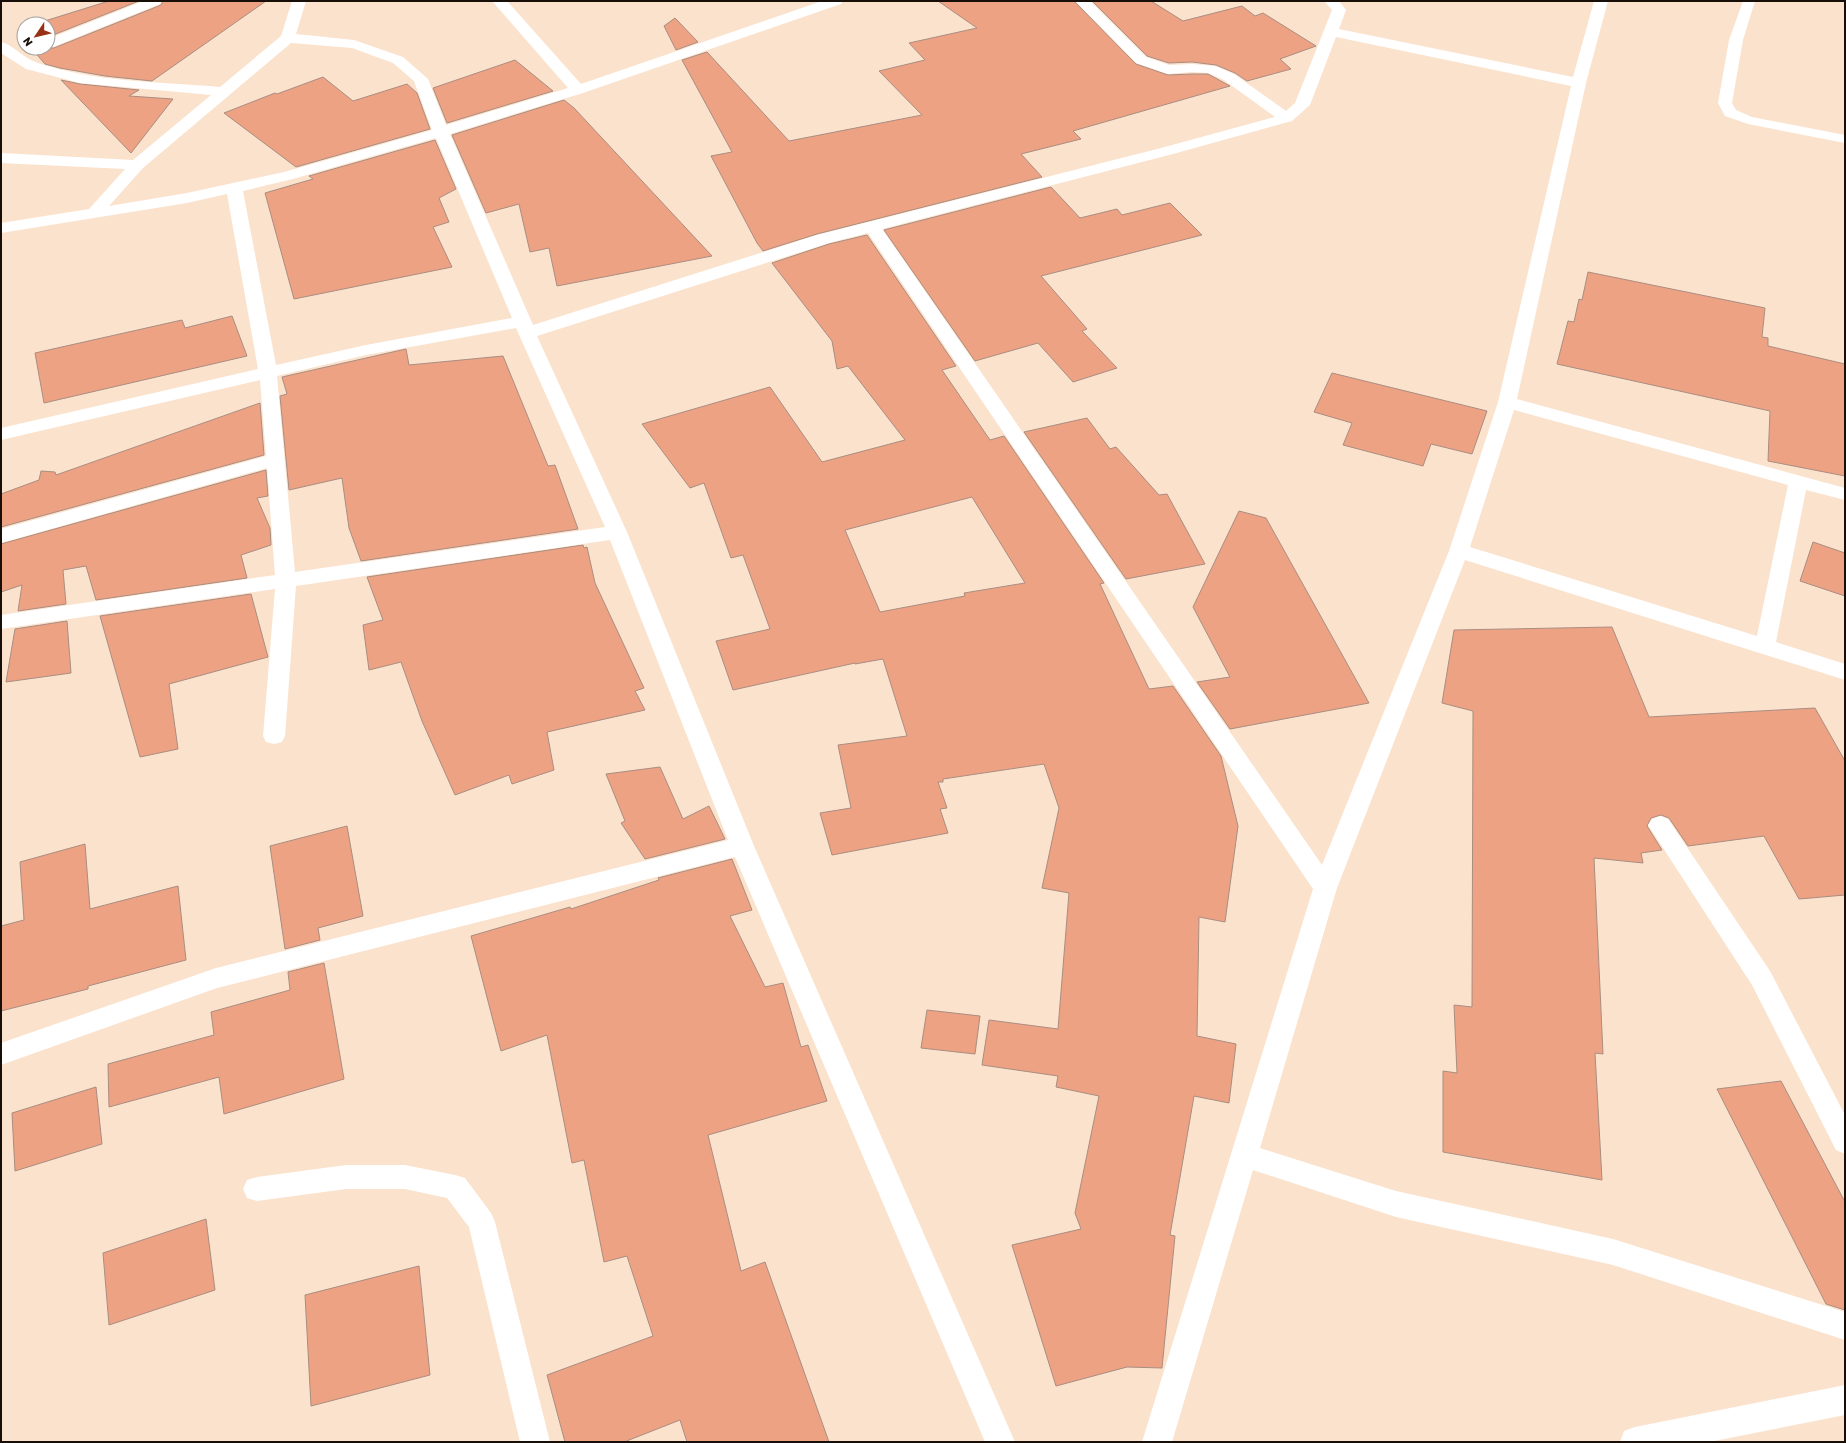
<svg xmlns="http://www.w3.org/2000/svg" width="1846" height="1443" viewBox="0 0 1846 1443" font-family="Rubik,sans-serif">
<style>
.building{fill:#eda284;stroke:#aa8d81;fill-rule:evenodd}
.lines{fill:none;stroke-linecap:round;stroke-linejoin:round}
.service{fill:#fff;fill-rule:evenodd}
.minor{fill:#fff;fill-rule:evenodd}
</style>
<rect width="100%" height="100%" fill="#fbe2cc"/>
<!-- building -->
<g class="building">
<path d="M109,1H139L48,37V24H35Z"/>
<path d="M163,1H266L152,81L105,76L60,68L45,64L31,48H54L161,5Z"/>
<path d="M938,1H1074L1136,64L1168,75L1192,74H1208L1230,86L1073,131L1081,139L1021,154L1042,177L817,234L763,251L757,243L711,156L732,152L682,60L707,52L789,141L922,115L879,71L925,60L909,43L977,28Z"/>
<path d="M1092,1H1151L1183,21L1242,6L1255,16L1263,13L1316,46L1280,59L1291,69L1247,81L1235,73L1216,65L1192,62L1169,63L1147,56Z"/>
<path d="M675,18L698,42L676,50L664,26Z"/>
<path d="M515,60L553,91L447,123L433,88Z"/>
<path d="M323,77L353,101L407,84L417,93L430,129L296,167L224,113L275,93L277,94Z"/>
<path d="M61,80L80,84L139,90L129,96L173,99L131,153Z"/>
<path d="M564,100L574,108L712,256L557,286L549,248L530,252L519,204L486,213L452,135Z"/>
<path d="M435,140L456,189L439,198L449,222L433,227L452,267L294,299L265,193L313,179L309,176Z"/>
<path d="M1051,187L1080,218L1117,209L1122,215L1170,203L1202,235L1041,276L1087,329L1082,331L1117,368L1073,382L1038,343L975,361L884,230Z"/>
<path d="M867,235L956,366L942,370L990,440L1004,436L1104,583L1100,584L1149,689L1173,686L1221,756L1238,826L1225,922L1199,917L1197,1036L1236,1044L1229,1103L1194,1096L1170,1235L1175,1236L1162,1368L1127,1367L1056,1386L1012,1245L1081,1229L1075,1213L1099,1096L1056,1087L1058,1076L982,1065L989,1020L1058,1029L1069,893L1042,888L1059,808L1044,764L943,779V782H938L947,808L940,809L948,833L832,855L820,813L851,808L838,745L907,736L883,659L855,664V663L733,690L716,641L770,629L743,555L731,558L704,483L690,488L642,424L770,387L822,462L905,440L848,366L837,369L832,341L772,263L829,244ZM972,497L1025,583L964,593L965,596L880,612L845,530Z"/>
<path d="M1588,272L1765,308L1762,337L1768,338V346L1845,364V476L1768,461L1770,411L1557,364L1568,321L1574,322L1579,299L1582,300Z"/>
<path d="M232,316L247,356L44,403L35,353L182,320L185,328Z"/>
<path d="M406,349L409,365L503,356L548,466L555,465L578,529L361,561L349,528L342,478L289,490L280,396L287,394L282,377Z"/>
<path d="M1332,373L1487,411L1472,454L1431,444L1423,466L1343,445L1352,423L1314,412Z"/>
<path d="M260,403L264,455L1,527V494L39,480L41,471L55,472L56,475Z"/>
<path d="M1087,418L1110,449L1116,447L1159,495L1167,494L1205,564L1126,579L1024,432Z"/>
<path d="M266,470L268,496L257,498L270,528L271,545L241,555L247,578L96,600L86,566L63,570L66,604L18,611L22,585L1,592V544Z"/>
<path d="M1239,511L1266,518L1369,703L1230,729L1197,682L1230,677L1193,607Z"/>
<path d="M1813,542L1845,553V596L1800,581Z"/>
<path d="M583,545L584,548L587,547L595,583L644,688L635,691L645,710L547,732L554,770L512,784L509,775L455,795L422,721L401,662L369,670L363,625L383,620L367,577Z"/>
<path d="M251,594L268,657L169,684L178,749L140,757L100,616Z"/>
<path d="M67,621L71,673L6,682L15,629Z"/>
<path d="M1612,627L1649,717L1815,708L1845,761V895L1799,899L1764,836L1688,846L1669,818L1661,815L1651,818L1647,826L1662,850L1641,853L1643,863L1594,858L1603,1054L1595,1053L1602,1180L1443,1152V1071L1457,1073L1454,1005L1472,1007L1473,711L1442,703L1454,630Z"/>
<path d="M660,767L683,819L709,806L725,839L645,859L621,823L625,821L606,774Z"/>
<path d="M347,826L363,916L318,928L320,940L285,949L270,846Z"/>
<path d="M85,844L90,909L178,886L186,960L88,986V989L1,1011V926L24,920L20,862Z"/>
<path d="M732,859L752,910L730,916L765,987L783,983L801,1047L808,1045L827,1101L708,1135L741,1271L765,1262L829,1442H687L680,1420L624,1442H565L547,1375L653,1336L627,1256L604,1262L584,1160L572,1163L547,1035L501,1051L471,936L570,907L571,909L659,880L658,878Z"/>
<path d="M324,963L344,1079L224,1114L219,1077L109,1107L108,1064L214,1035L211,1012L290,990L288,972Z"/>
<path d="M927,1010L980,1016L975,1054L921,1048Z"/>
<path d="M1781,1081L1845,1202V1310L1826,1304L1717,1089Z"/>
<path d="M96,1087L102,1144L15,1171L12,1113Z"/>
<path d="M206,1219L215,1290L109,1325L103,1253Z"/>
<path d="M419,1266L430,1375L311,1406L305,1295Z"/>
</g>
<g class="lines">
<!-- service -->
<path class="service" d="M1743,1H1755L1743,40L1732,103L1736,110L1752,117L1845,135V143L1748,124L1725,116L1718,103L1729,40Z"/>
<!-- minor -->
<g class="minor">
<path d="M143,1H162L160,4L53,47L47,48H48V39Z"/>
<path d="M292,1H306L296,34L354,40L403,57L428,79L446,125L568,88L492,1H507L581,84L822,1H843L841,4L583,93L450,134L533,325L817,235L1161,148L1275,117L1224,80L1208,73L1192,72L1168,74L1136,63L1075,1H1090L1146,57L1169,65L1192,64L1215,66L1234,74L1286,111L1295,103L1332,10L1324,1H1339L1346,10L1339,29L1573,77L1594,1H1608L1586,83L1517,399L1845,488V500L1806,490L1776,642L1845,664V680L1465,560L1337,888L1260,1148L1396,1191L1613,1239L1845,1312V1340L1613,1265L1396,1217L1253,1170L1172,1442H1142L1313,889L868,233L829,243L537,336L627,532L754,846L1015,1442H985L735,857L217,988L1,1065V1043L216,968L728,840L610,540L296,586L285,736L282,742L274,744L266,742L263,736L275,589L1,629V615L275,575L267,468L1,543V529L266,456L260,380L1,440V428L258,369L227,194L187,203L1,233V223L89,209L125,169L1,163V153L133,160L211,95L80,83L26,69L1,53V42C14,45 24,59 38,63C93,82 162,82 220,87L281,36ZM1336,37L1571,86L1498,402L1449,551L1322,865L882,229L1173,154L1292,121L1310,105ZM291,43L352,48L393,63L414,81L432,130L284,172L187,193L109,206L143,168ZM436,138L512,318L366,345L276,365L243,191L293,179ZM516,328L605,527L295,572L277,376L366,355ZM1514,410L1788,485L1757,636L1470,547Z"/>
<path d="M1660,816L1668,819L1770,971L1845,1115V1154L1836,1150L1752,985L1652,831L1648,825L1652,819Z"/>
<path d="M346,1165H405L455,1175L465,1178L491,1213L495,1222L550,1442H520L469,1227L447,1198L405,1189H346L257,1201L247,1198L243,1189L247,1180L257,1177Z"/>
<path d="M1845,1385V1415L1709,1442H1620L1624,1431L1635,1427Z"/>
</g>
</g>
<!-- border -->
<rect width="1846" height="1443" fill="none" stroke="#160e07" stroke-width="4"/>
<!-- north arrow -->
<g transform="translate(36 36) rotate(235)"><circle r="19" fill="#ffffff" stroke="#a29f9c"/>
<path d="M0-3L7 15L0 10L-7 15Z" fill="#983015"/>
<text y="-6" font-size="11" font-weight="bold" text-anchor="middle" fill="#160e07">N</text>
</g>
</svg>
